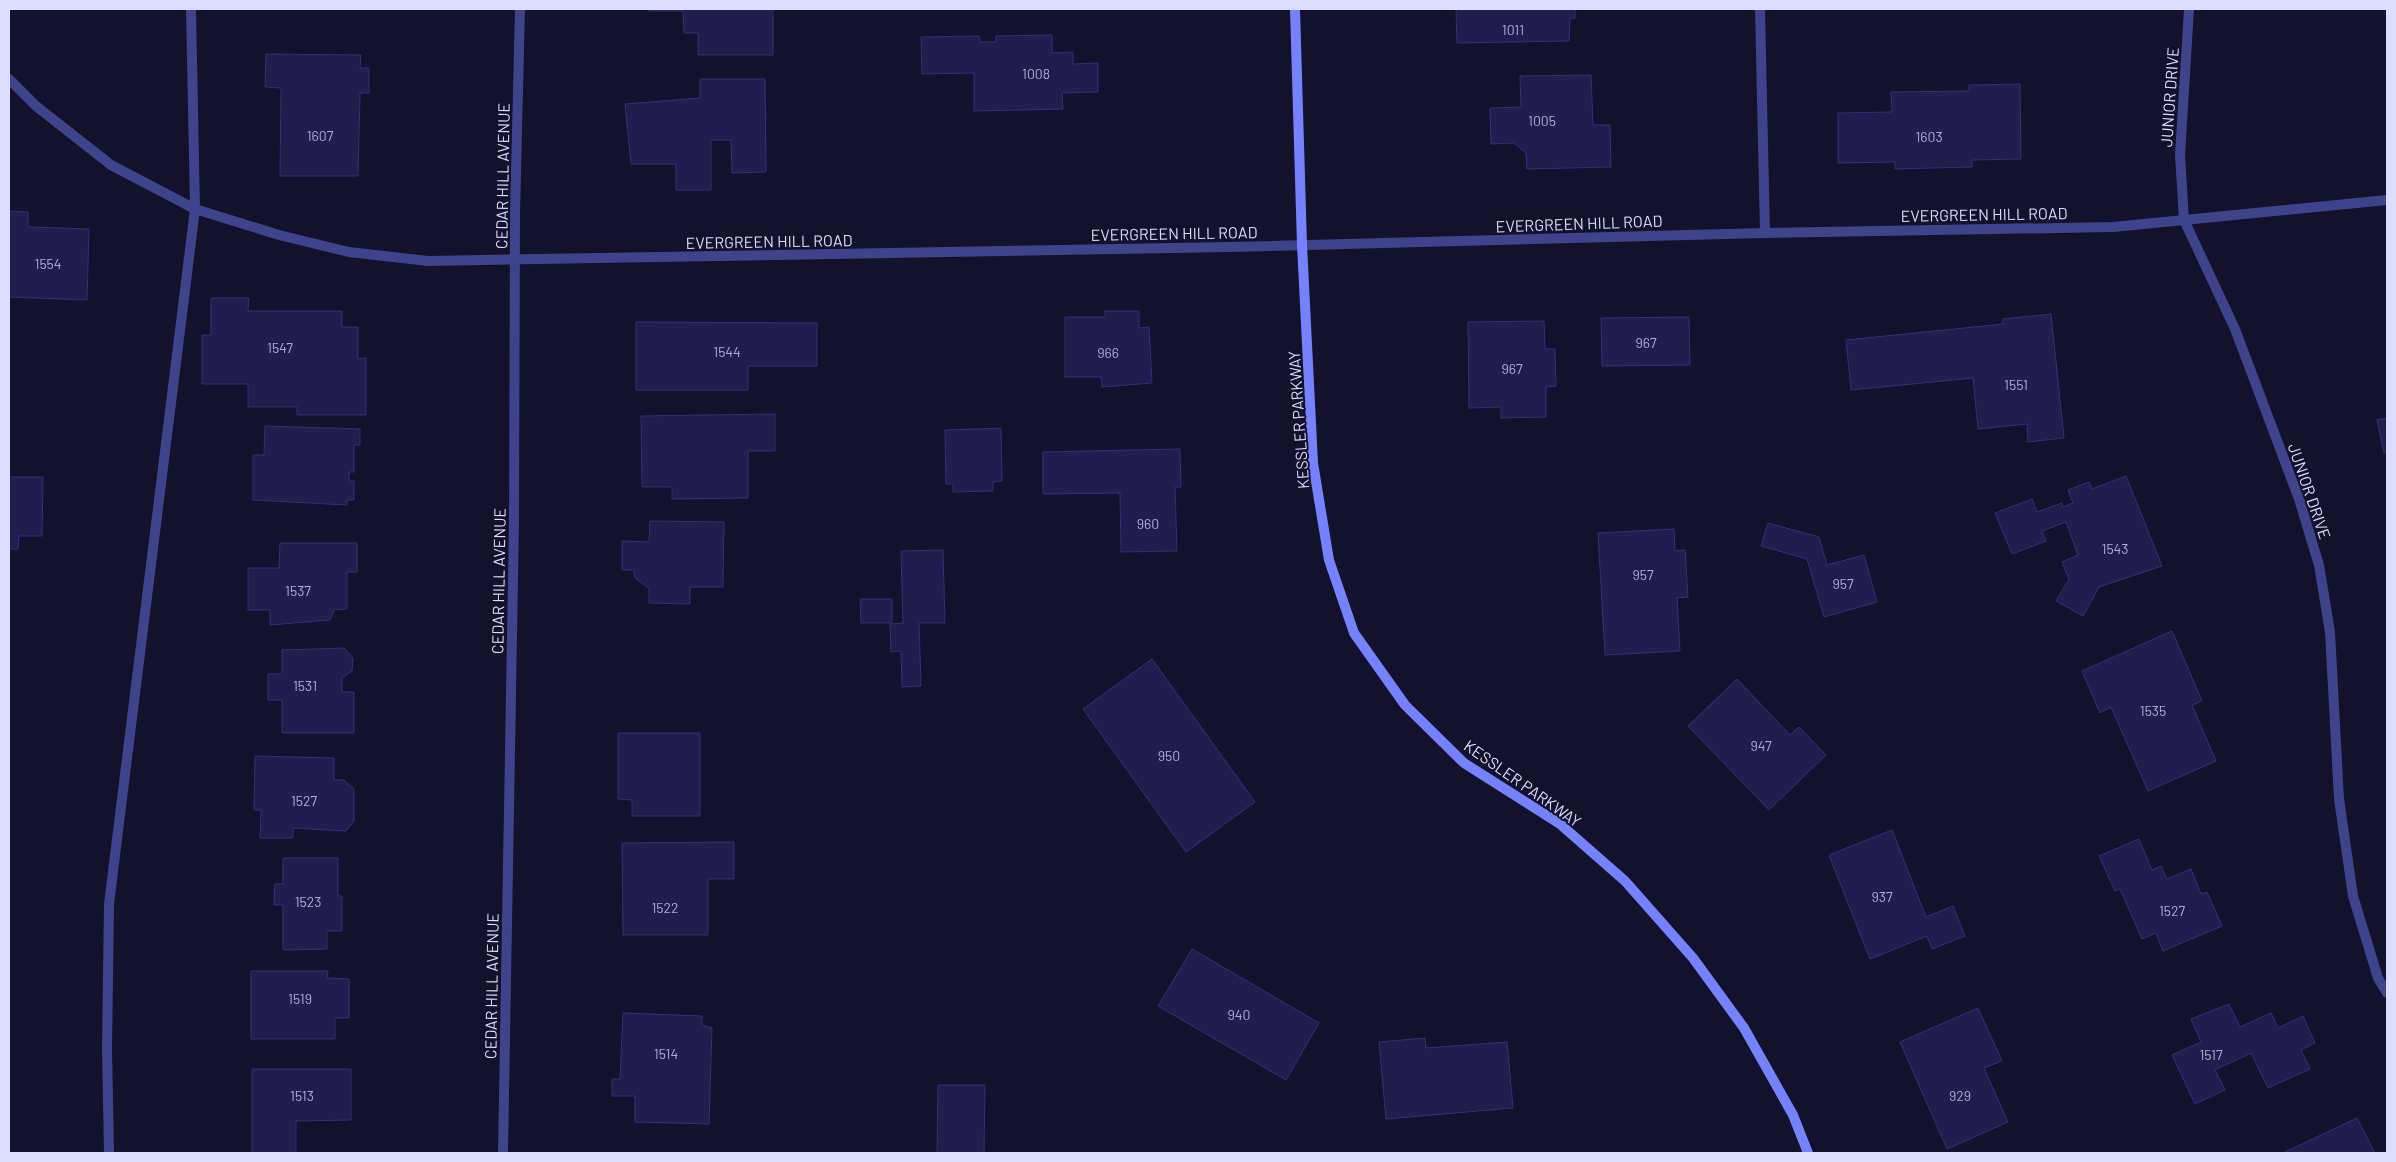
<svg xmlns="http://www.w3.org/2000/svg" width="2396" height="1162" viewBox="0 0 2396 1162" font-family="Barlow,sans-serif">
<style>
.building{fill:#211d4e;stroke:#352f7a}
.lines{fill:none;stroke-linecap:round;stroke-linejoin:round}
.lane{stroke:#3d448b;stroke-width:10}
.street{stroke:#3d448b;stroke-width:10}
.secondary{stroke:#7482ff;stroke-width:10}
.labels{text-anchor:middle;dominant-baseline:central;stroke-width:4;stroke-linejoin:round;paint-order:stroke}
.number-label{font-size:14px;fill:#aeadd3}
.street-label{font-size:16px;fill:#ddf;stroke:#13112c}
</style>
<rect width="100%" height="100%" fill="#13112c"/>
<!-- building -->
<g class="building">
<path d="M649,9H773V55H698V33H684L683,11H649Z"/>
<path d="M1456,9H1575V18H1570L1569,41L1457,43Z"/>
<path d="M1052,35V53L1073,52V64L1098,63V92L1062,93L1063,109L974,111V73L922,74L921,37L979,36L980,42H996V36Z"/>
<path d="M266,54L361,55L360,68H369V93H360L358,176H280L281,88L265,87Z"/>
<path d="M1591,75L1593,125H1610L1611,167L1527,169L1526,153L1514,143L1491,144L1490,108L1521,107L1520,76Z"/>
<path d="M700,79H765L766,172L732,173L731,140H711V190H676V164H631L625,104L700,98Z"/>
<path d="M2020,84L2021,159L1972,160V167L1895,169V162L1838,163V113L1892,112L1891,92L1969,91V85Z"/>
<path d="M9,186V211L28,212V227L89,229L87,300L9,297Z"/>
<path d="M211,298H249L248,311H342V327H358V359L366,358V415H297V407H248V384H202V335H211Z"/>
<path d="M1105,311H1139V328L1149,327L1152,383L1102,387L1101,377H1065V317H1105Z"/>
<path d="M2051,314L2064,438L2028,442L2027,424L1978,429L1973,378L1851,390L1846,340L2003,324V319Z"/>
<path d="M1689,317L1690,365L1602,366L1601,318Z"/>
<path d="M1544,321L1545,349H1555L1556,386L1546,387V417L1501,418V407L1469,408L1468,322Z"/>
<path d="M636,322L817,323V366H748V390H636Z"/>
<path d="M775,414V451H748V498L672,499V487H642L641,416Z"/>
<path d="M2387,418V452L2384,453L2377,420Z"/>
<path d="M265,426L360,429V445H354V472H349V481H354V500H347V505L253,500V455H264Z"/>
<path d="M1001,428L1002,481L993,482V491L953,492V484H946L945,430Z"/>
<path d="M1180,449L1181,487H1175L1177,551L1121,552L1120,493L1043,494V452Z"/>
<path d="M2126,476L2162,566L2099,587L2083,616L2056,601L2069,579L2062,562L2078,555L2066,522L2042,531L2046,541L2012,554L1995,513L2032,499L2037,512L2062,503L2063,507L2073,503L2068,490L2089,482L2092,489Z"/>
<path d="M9,477H43L42,536H19L18,549H9Z"/>
<path d="M650,521L724,522L723,587H690V604L649,603V588L635,578L634,570H622V541L649,542Z"/>
<path d="M1768,523L1819,537L1827,565L1864,555L1877,602L1824,617L1807,559L1761,546Z"/>
<path d="M1674,529L1675,551L1685,550L1688,597L1677,598L1680,651L1605,655L1598,533Z"/>
<path d="M280,543H357V572H347V609L334,610L330,620L270,625V610H248V568H279Z"/>
<path d="M943,550L945,623H919L921,686L902,687L901,651L891,652L890,623H861L860,599H892V624L903,623L901,551Z"/>
<path d="M2172,631L2202,701L2192,705L2216,761L2148,791L2111,707L2100,713L2082,671Z"/>
<path d="M344,648L353,658L352,671L342,678V692H354V733H282V700H268V674H282V650Z"/>
<path d="M1152,659L1255,802L1186,852L1083,709Z"/>
<path d="M1737,679L1790,735L1799,727L1826,755L1769,810L1688,726Z"/>
<path d="M618,733H700V816H632V800L618,799Z"/>
<path d="M255,756L334,758V780H344L354,789V821L346,831L293,828V838H260L261,810H254Z"/>
<path d="M1892,830L1926,917L1953,906L1965,936L1932,949L1927,936L1870,959L1829,855Z"/>
<path d="M2139,839L2152,870L2161,866L2167,879L2191,869L2201,894L2207,892L2222,926L2163,951L2156,933L2142,939L2120,889L2115,891L2099,856Z"/>
<path d="M734,842V879H708V935H623L622,843Z"/>
<path d="M283,858H338V896H342V931H327V949L283,950V905H274L275,884H283Z"/>
<path d="M1192,949L1319,1023L1286,1080L1158,1006Z"/>
<path d="M251,971H328L327,978L349,979V1018H335V1039H251Z"/>
<path d="M2229,1004L2240,1027L2271,1013L2278,1028L2303,1016L2315,1043L2301,1050L2310,1069L2268,1088L2251,1053L2215,1070L2225,1090L2195,1104L2172,1055L2201,1042L2191,1019Z"/>
<path d="M1978,1008L2002,1061L1984,1068L2008,1122L1947,1149L1900,1042Z"/>
<path d="M623,1013L702,1016V1025L712,1028L709,1124L635,1122V1096H612V1079H620Z"/>
<path d="M1425,1038L1426,1048L1507,1042L1513,1108L1386,1119L1379,1042Z"/>
<path d="M252,1069H351V1120L296,1121V1153H252Z"/>
<path d="M938,1085H985L984,1153H937Z"/>
<path d="M2357,1118L2375,1153H2283Z"/>
</g>
<g class="lines">
<!-- lane -->
<g class="lane">
<path d="M1760,9L1765,233"/>
<path d="M109,1153L107,1049L109,904L195,209L191,9"/>
</g>
<!-- street -->
<g class="street">
<path d="M2189,9L2180,155L2184,220L2235,329L2299,499L2319,565L2330,632L2339,799L2353,896L2378,978L2387,993"/>
<path d="M9,79L36,106L111,165L195,209L279,235L349,252L428,261L1229,247L1765,233L2113,227L2387,200"/>
<path d="M503,1153L514,521L515,213L520,9"/>
</g>
<!-- secondary -->
<path class="secondary" d="M1295,9L1302,245L1313,463L1329,560L1354,633L1405,705L1464,763L1560,824L1625,881L1693,958L1744,1028L1793,1115L1808,1153"/>
</g>
<g class="labels">
<!-- number labels -->
<g class="number-label">
<text x="1513" y="29">1011</text>
<text x="1036" y="73">1008</text>
<text x="1542" y="120">1005</text>
<text x="320" y="135">1607</text>
<text x="1929" y="136">1603</text>
<text x="48" y="263">1554</text>
<text x="1646" y="342">967</text>
<text x="280" y="347">1547</text>
<text x="727" y="351">1544</text>
<text x="1108" y="352">966</text>
<text x="1512" y="368">967</text>
<text x="2016" y="384">1551</text>
<text x="1148" y="523">960</text>
<text x="2115" y="548">1543</text>
<text x="1643" y="574">957</text>
<text x="1843" y="583">957</text>
<text x="298" y="590">1537</text>
<text x="305" y="685">1531</text>
<text x="2153" y="710">1535</text>
<text x="1761" y="745">947</text>
<text x="1169" y="755">950</text>
<text x="304" y="800">1527</text>
<text x="1882" y="896">937</text>
<text x="308" y="901">1523</text>
<text x="665" y="907">1522</text>
<text x="2172" y="910">1527</text>
<text x="300" y="998">1519</text>
<text x="1239" y="1014">940</text>
<text x="666" y="1053">1514</text>
<text x="2211" y="1054">1517</text>
<text x="302" y="1095">1513</text>
<text x="1960" y="1095">929</text>
</g>
<!-- street labels -->
<g class="street-label">
<text transform="translate(2169 97) rotate(-86)">JUNIOR DRIVE</text>
<text transform="translate(502 176) rotate(-89)">CEDAR HILL AVENUE</text>
<text transform="translate(1984 214) rotate(-1)">EVERGREEN HILL ROAD</text>
<text transform="translate(1579 223) rotate(-2)">EVERGREEN HILL ROAD</text>
<text transform="translate(1174 233) rotate(-1)">EVERGREEN HILL ROAD</text>
<text transform="translate(769 241) rotate(-1)">EVERGREEN HILL ROAD</text>
<text transform="translate(1298 420) rotate(-94)">KESSLER PARKWAY</text>
<text transform="translate(2310 491) rotate(71)">JUNIOR DRIVE</text>
<text transform="translate(498 581) rotate(-89)">CEDAR HILL AVENUE</text>
<text transform="translate(1523 783) rotate(35)">KESSLER PARKWAY</text>
<text transform="translate(491 986) rotate(-89)">CEDAR HILL AVENUE</text>
</g>
</g>
<!-- border -->
<rect width="2396" height="1162" fill="none" stroke="#ddddff" stroke-width="20"/>
</svg>
